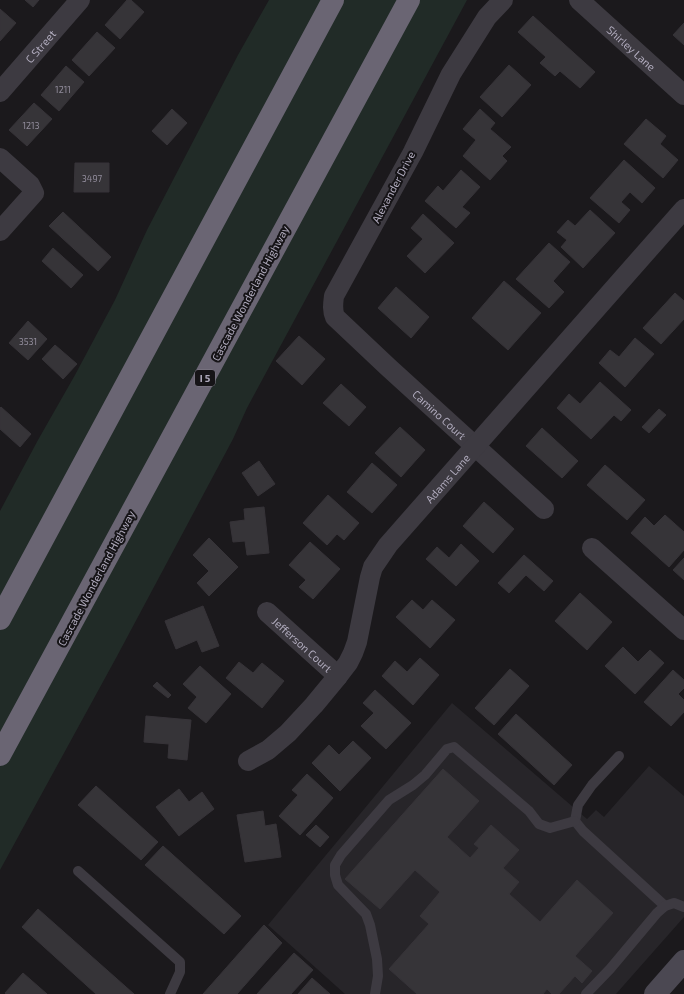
<svg xmlns="http://www.w3.org/2000/svg" width="684" height="994" viewBox="0 0 684 994" font-family="'Exo 2',sans-serif">
<style>
.built{fill:#272529}
.green{fill:#212b27}
.building{fill:#363438;stroke:#363338}
.lines{fill:none;stroke-linecap:round;stroke-linejoin:round}
.lane{stroke:#3d3a41;stroke-width:10}
.street{stroke:#3d3a41;stroke-width:20}
.secondary{stroke:#4b4852;stroke-width:22}
.highway{stroke:#6a6573;stroke-width:22}
.labels{text-anchor:middle;dominant-baseline:central;stroke-width:4;stroke-linejoin:round;paint-order:stroke}
.number-label{font-size:9px;fill:#928d9c}
.shield{fill:#161417;stroke:#827e8b;stroke-width:1}
.shield-label{font-size:10px;font-weight:bold;fill:#b0abbd}
.street-label{font-size:11px;fill:#b0abbd;stroke:#161417}
</style>
<rect width="100%" height="100%" fill="#1b191c"/>
<!-- built -->
<path class="built" d="M452,703L587,819L596,810L604,817L649,766L684,796V917L616,994H345L268,925Z"/>
<!-- green -->
<path class="green" d="M269,0H467L247,408L233,439L116,658L0,870V511L38,440L75,375L115,300L147,230L238,55Z"/>
<!-- building -->
<g class="building">
<path d="M25,0H39L33,7Z"/>
<path d="M127,0H131L144,12L120,39L105,25Z"/>
<path d="M0,9L16,23L0,41Z"/>
<path d="M533,16L595,72L580,88L560,71L555,76L540,63L546,57L518,32Z"/>
<path d="M684,23V45L673,35Z"/>
<path d="M97,32L115,48L89,76L72,60Z"/>
<path d="M509,65L531,85L502,117L480,97Z"/>
<path d="M66,66L84,82L59,111L41,95Z"/>
<path d="M34,103L52,119L27,146L9,130Z"/>
<path d="M172,109L187,123L167,145L152,131Z"/>
<path d="M480,109L495,123L490,129L511,147L502,156L507,161L490,180L463,156L476,140L463,129Z"/>
<path d="M646,119L666,136L660,144L678,160L663,178L624,144Z"/>
<path d="M624,160L655,188L642,203L630,192L621,202L630,210L619,223L590,198Z"/>
<path d="M75,163H109V192H74Z"/>
<path d="M461,170L480,187L462,207L470,213L456,228L425,201L438,186L443,191Z"/>
<path d="M590,210L615,233L583,268L561,247L567,240L557,232L568,220L575,226Z"/>
<path d="M63,212L111,257L98,271L49,226Z"/>
<path d="M423,214L454,243L425,273L407,256L423,239L411,228Z"/>
<path d="M549,243L570,262L553,281L564,292L549,308L516,279Z"/>
<path d="M53,248L83,275L71,288L42,261Z"/>
<path d="M504,281L541,313L508,350L472,318Z"/>
<path d="M396,287L429,317L411,338L378,308Z"/>
<path d="M675,293L684,301V319L661,344L643,328Z"/>
<path d="M28,321L47,339L28,360L9,343Z"/>
<path d="M299,336L325,359L302,385L276,361Z"/>
<path d="M635,338L654,354L625,387L599,363L610,350L619,357Z"/>
<path d="M55,345L77,364L63,379L42,359Z"/>
<path d="M600,382L631,410L621,421L614,415L591,439L557,408L569,394L580,404Z"/>
<path d="M341,384L366,407L349,426L323,403Z"/>
<path d="M1,407L31,434L20,447L0,429V408Z"/>
<path d="M659,409L666,415L649,433L642,427Z"/>
<path d="M400,427L425,450L401,477L375,453Z"/>
<path d="M542,428L578,461L562,478L526,446Z"/>
<path d="M259,461L275,484L258,496L242,473Z"/>
<path d="M372,463L397,485L372,513L347,492Z"/>
<path d="M605,465L645,500L627,520L587,485Z"/>
<path d="M328,495L359,523L344,540L337,534L327,545L303,523Z"/>
<path d="M484,502L514,529L493,553L463,526Z"/>
<path d="M264,507L269,553L247,555L245,541L233,542L230,522L245,520L244,509Z"/>
<path d="M665,515L684,532V550L669,567L631,533L645,517L654,526Z"/>
<path d="M209,538L238,567L209,596L197,583L209,571L193,555Z"/>
<path d="M310,542L340,569L313,599L299,587L306,580L289,565Z"/>
<path d="M461,544L479,561L456,586L426,559L437,547L449,558Z"/>
<path d="M524,555L553,581L544,591L526,575L509,593L498,583Z"/>
<path d="M684,558V580L673,570Z"/>
<path d="M580,593L612,622L587,650L555,621Z"/>
<path d="M412,600L423,610L432,600L455,620L430,648L396,617Z"/>
<path d="M203,606L219,646L202,652L197,640L176,649L165,621Z"/>
<path d="M623,647L638,662L650,650L664,663L635,694L605,666Z"/>
<path d="M420,658L439,675L413,705L382,676L395,661L407,672Z"/>
<path d="M239,662L253,673L262,663L284,681L262,708L226,678Z"/>
<path d="M200,666L231,694L206,723L188,708L197,697L183,684Z"/>
<path d="M510,669L529,686L494,725L475,708Z"/>
<path d="M673,670L684,680V688L678,694L684,700V712L671,726L644,702Z"/>
<path d="M157,682L171,695L168,698L153,686Z"/>
<path d="M375,690L411,723L386,749L361,726L374,713L363,703Z"/>
<path d="M516,714L572,765L554,785L498,734Z"/>
<path d="M146,716L191,720L187,760L168,758L169,744L144,742Z"/>
<path d="M353,741L371,758L340,791L312,763L329,745L339,755Z"/>
<path d="M443,769L479,801L447,837L470,858L479,848L474,844L491,825L519,850L503,868L519,882L509,894L540,922L577,880L613,913L575,956L592,971L582,983L575,976L559,994H552L547,989L543,994H417L389,969L429,924L420,916L440,892L415,870L380,909L345,879Z"/>
<path d="M307,774L333,798L300,835L279,816L298,795L292,790Z"/>
<path d="M96,786L158,842L141,860L78,805Z"/>
<path d="M179,789L189,802L202,792L214,809L179,836L156,807Z"/>
<path d="M263,811L265,826L276,824L281,857L245,862L237,815Z"/>
<path d="M316,825L329,837L320,847L306,835Z"/>
<path d="M163,846L241,916L224,934L145,865Z"/>
<path d="M38,909L134,994H96L22,927Z"/>
<path d="M264,925L282,943L237,994H203Z"/>
<path d="M294,953L313,970L291,994H257Z"/>
<path d="M23,973L47,994H6L5,993Z"/>
<path d="M312,978L330,994H298Z"/>
</g>
<g class="lines">
<!-- lane -->
<g class="lane">
<path d="M619,756L592,785L578,805L575,821L583,831L665,906"/>
<path d="M78,871L180,962V972L170,994"/>
<path d="M375,994L378,976L377,959L370,925L366,914L338,885L335,875V865L341,855L389,800L413,785L425,775L447,749L454,747L529,811L539,824L550,828L575,821"/>
<path d="M586,994L610,969L657,913L665,906L674,903L684,907"/>
</g>
<!-- street -->
<g class="street">
<path id="s1" d="M503,0L487,17L451,74L413,152L334,296C333,304 332,310 335,317L388,367L544,509"/>
<path id="s2" d="M579,0L684,95"/>
<path id="s3" d="M0,92L80,0"/>
<path d="M0,158L30,185L34,193L0,231"/>
<path d="M592,548L684,630"/>
<path id="s4" d="M267,612L338,676"/>
<path id="s5" d="M248,761L268,750L288,733L314,705L338,676L348,663L353,653L357,642L370,577L373,567L388,545L684,209"/>
</g>
<!-- secondary -->
<path class="secondary" d="M655,994L684,961"/>
<!-- highway -->
<g class="highway">
<path d="M0,619L333,0"/>
<path d="M0,755L409,0"/>
</g>
</g>
<g class="labels">
<!-- number labels -->
<g class="number-label">
<text x="63" y="89">1211</text>
<text x="31" y="125">1213</text>
<text x="92" y="178">3497</text>
<text x="28" y="341">3531</text>
</g>
<!-- shield labels -->
<rect class="shield" x="195" y="370" width="20" height="16" rx="3"/>
<g class="shield-label">
<text x="205" y="378">I 5</text>
</g>
<!-- street labels -->
<g class="street-label">
<text stroke="none"><textPath href="#s3" startOffset="61">C Street</textPath></text>
<text stroke="none"><textPath href="#s2" startOffset="71">Shirley Lane</textPath></text>
<text transform="translate(393 187) rotate(-62)">Alexander Drive</text>
<text transform="translate(250 293) rotate(-62)">Cascade Wonderland Highway</text>
<text stroke="none"><textPath href="#s1" startOffset="506">Camino Court</textPath></text>
<text stroke="none"><textPath href="#s5" startOffset="357">Adams Lane</textPath></text>
<text transform="translate(96 578) rotate(-62)">Cascade Wonderland Highway</text>
<text stroke="none"><textPath href="#s4" startOffset="48">Jefferson Court</textPath></text>
</g>
</g>
</svg>
